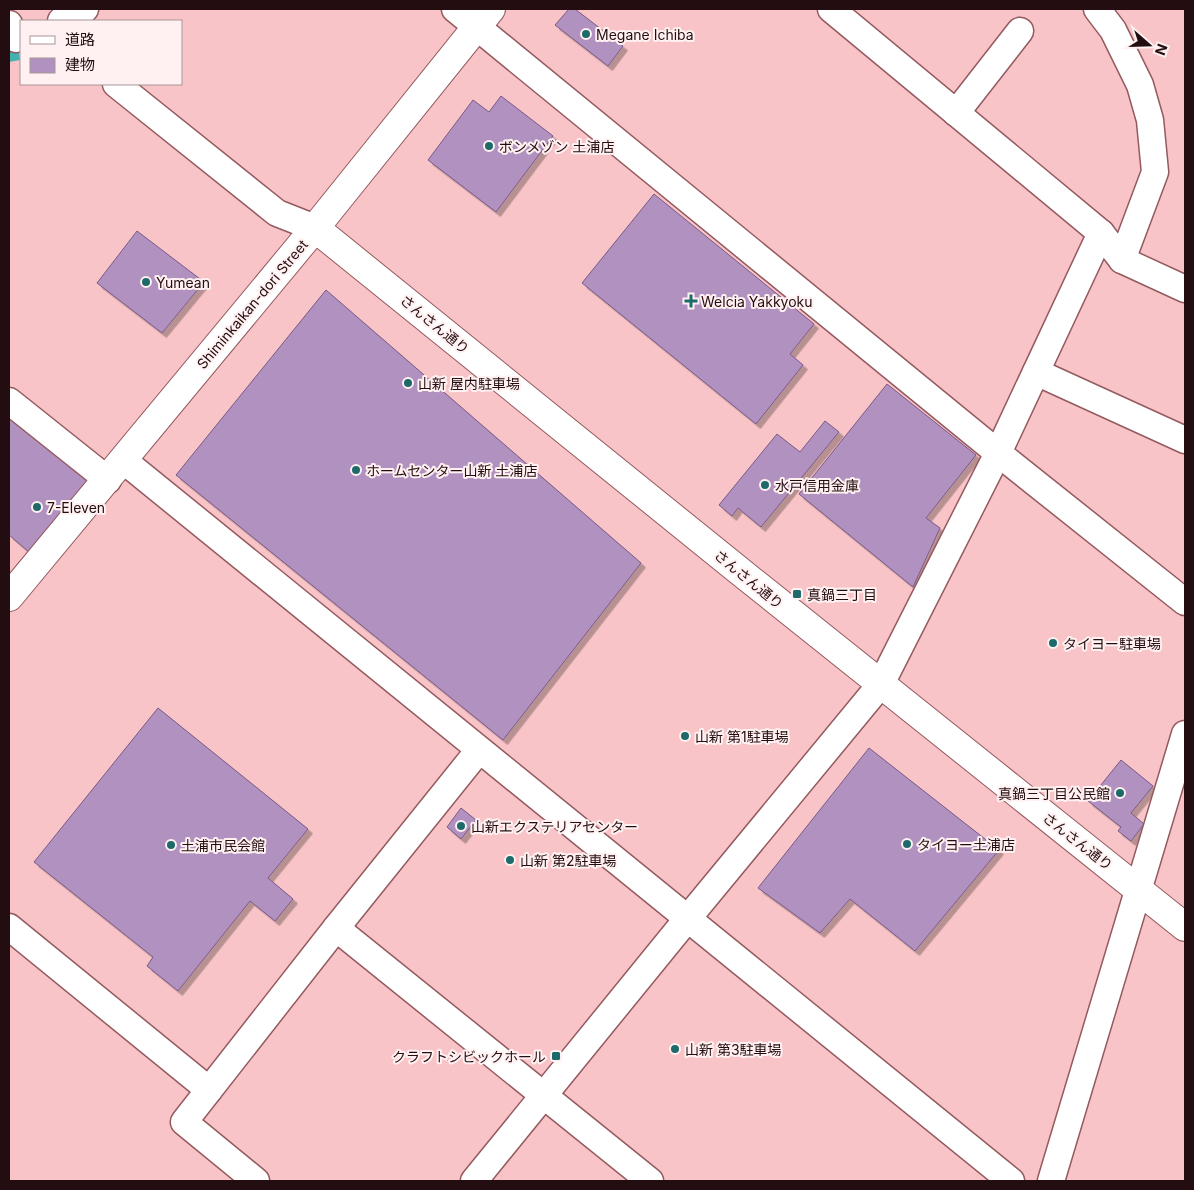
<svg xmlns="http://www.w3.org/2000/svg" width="1194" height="1190" viewBox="0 0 1194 1190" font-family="Inter,'Noto Sans JP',sans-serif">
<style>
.water{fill:#42b1b0}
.building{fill:#b191c0;stroke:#785a86;filter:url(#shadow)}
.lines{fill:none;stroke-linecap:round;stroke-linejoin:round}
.minor-casing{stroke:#935a5f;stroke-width:29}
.tertiary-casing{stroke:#935a5f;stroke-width:30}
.minor{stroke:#fff;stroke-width:26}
.tertiary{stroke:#fff;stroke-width:28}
.poi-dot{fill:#1e6a6a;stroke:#fff1f1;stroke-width:2}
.labels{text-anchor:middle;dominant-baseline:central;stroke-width:4;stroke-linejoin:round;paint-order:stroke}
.poi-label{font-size:14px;fill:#240d10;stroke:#fff1f1;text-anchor:start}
.street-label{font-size:14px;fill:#240d10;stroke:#fff1f1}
</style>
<defs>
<filter id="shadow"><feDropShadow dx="4.5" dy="4.5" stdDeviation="0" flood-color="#0004"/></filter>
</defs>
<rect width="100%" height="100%" fill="#f9c4c7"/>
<!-- water -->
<path class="water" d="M18,46L20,60L9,62V48Z"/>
<!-- building -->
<g class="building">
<path d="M569,9H575L623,46L608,66L555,25Z"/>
<path d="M501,96L553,136L496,212L428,160L473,100L489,112Z"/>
<path d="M654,194L814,324L790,354L803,365L756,424L582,283Z"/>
<path d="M137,231L204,282L162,333L97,283Z"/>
<path d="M326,290L641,563L503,740L176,475Z"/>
<path d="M887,384L976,455L926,518L940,528L913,587L799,494Z"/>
<path d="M9,415L88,479L29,552L9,535Z"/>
<path d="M825,421L839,432L761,527L738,508L732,516L719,505L777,434L800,452Z"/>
<path d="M158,708L308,829L268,878L293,899L275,921L250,901L178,991L147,966L153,957L34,862Z"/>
<path d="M869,748L999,850L915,951L850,899L820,933L758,888Z"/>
<path d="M1121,760L1153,786L1131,813L1144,824L1131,841L1118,831L1121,827L1088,801Z"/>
<path d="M461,808L476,820L461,839L447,827Z"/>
</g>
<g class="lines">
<!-- minor casing -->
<g class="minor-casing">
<g id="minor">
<path d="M455,9L998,453L1185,602"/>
<path d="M831,9L1101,233L1122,260L1185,289"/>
<path d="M1097,9L1113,30L1140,85L1150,120L1155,172L1122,260"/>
<path d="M61,21L85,9"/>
<path d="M9,24L16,39L21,37"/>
<path d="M116,84L277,213L315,228"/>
<path d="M956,113L1020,31"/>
<path d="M1036,372L1185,440"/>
<path d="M9,401L108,480"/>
<path d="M123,460L1011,1181"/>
<path d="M9,927L209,1090"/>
<path d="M336,928L650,1181"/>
<path d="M256,1181L184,1122L336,928L479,750"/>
<path d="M474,1181L688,918L881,684L998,453L1101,233"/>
<path d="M1051,1181L1185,734"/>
</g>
</g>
<!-- tertiary casing -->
<g class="tertiary-casing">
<g id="tertiary">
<path d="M315,228L737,569L1185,927"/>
<path d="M9,597L315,228L491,9"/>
</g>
</g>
<!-- minor -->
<use href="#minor" class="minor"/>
<!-- tertiary -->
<use href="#tertiary" class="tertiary"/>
</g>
<!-- markers -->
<g class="poi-dot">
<circle cx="586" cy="34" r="5"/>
<circle cx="489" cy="146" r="5"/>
<circle cx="146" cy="282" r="5"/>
<path d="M688.5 293.5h5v5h5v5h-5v5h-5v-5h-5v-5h5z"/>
<circle cx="408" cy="383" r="5"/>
<circle cx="356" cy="470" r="5"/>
<circle cx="765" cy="485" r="5"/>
<circle cx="37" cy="507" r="5"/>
<rect x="792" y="589" width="10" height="10" rx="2.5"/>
<circle cx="1053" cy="643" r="5"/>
<circle cx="685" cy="736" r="5"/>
<circle cx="1120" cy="793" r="5"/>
<circle cx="461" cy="826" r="5"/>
<circle cx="907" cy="844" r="5"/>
<circle cx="171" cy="845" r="5"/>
<circle cx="510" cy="860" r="5"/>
<circle cx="675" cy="1049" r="5"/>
<rect x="551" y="1051" width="10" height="10" rx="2.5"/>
</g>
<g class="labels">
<!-- poi labels -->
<g class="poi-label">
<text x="596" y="34">Megane Ichiba</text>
<text x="499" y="146">ボンメゾン 土浦店</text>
<text x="156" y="282">Yumean</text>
<text x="701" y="301">Welcia Yakkyoku</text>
<text x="418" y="383">山新 屋内駐車場</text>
<text x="366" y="470">ホームセンター山新 土浦店</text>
<text x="775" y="485">水戸信用金庫</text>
<text x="47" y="507">7-Eleven</text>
<text x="807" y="594">真鍋三丁目</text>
<text x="1063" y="643">タイヨー駐車場</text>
<text x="695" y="736">山新 第1駐車場</text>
<text x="1110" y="793" text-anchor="end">真鍋三丁目公民館</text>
<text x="471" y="826">山新エクステリアセンター</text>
<text x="917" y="844">タイヨー土浦店</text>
<text x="181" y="845">土浦市民会館</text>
<text x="520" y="860">山新 第2駐車場</text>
<text x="685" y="1049">山新 第3駐車場</text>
<text x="546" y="1056" text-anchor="end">クラフトシビックホール</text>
</g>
<!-- street labels -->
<g class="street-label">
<text transform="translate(252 304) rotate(-50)">Shiminkaikan-dori Street</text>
<text transform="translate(435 324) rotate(39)">さんさん通り</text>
<text transform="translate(749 579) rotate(39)">さんさん通り</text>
<text transform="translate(1078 841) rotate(38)">さんさん通り</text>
</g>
</g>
<!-- border -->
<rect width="1194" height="1190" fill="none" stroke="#240d10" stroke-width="20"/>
<!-- legend -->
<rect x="20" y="20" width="162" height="65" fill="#fff1f1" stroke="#a79697"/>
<rect x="30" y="36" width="25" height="8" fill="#ffffff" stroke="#a79697"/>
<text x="65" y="45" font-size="15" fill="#240d10">道路</text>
<rect x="30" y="58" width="25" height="15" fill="#b191c0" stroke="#a79697"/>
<text x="65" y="70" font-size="15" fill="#240d10">建物</text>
<!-- north arrow -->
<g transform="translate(1149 45) rotate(110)" stroke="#fff1f1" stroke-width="4" paint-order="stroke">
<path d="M0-4L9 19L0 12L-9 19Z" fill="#240d10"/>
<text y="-8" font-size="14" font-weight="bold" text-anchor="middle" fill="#240d10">N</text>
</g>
</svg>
